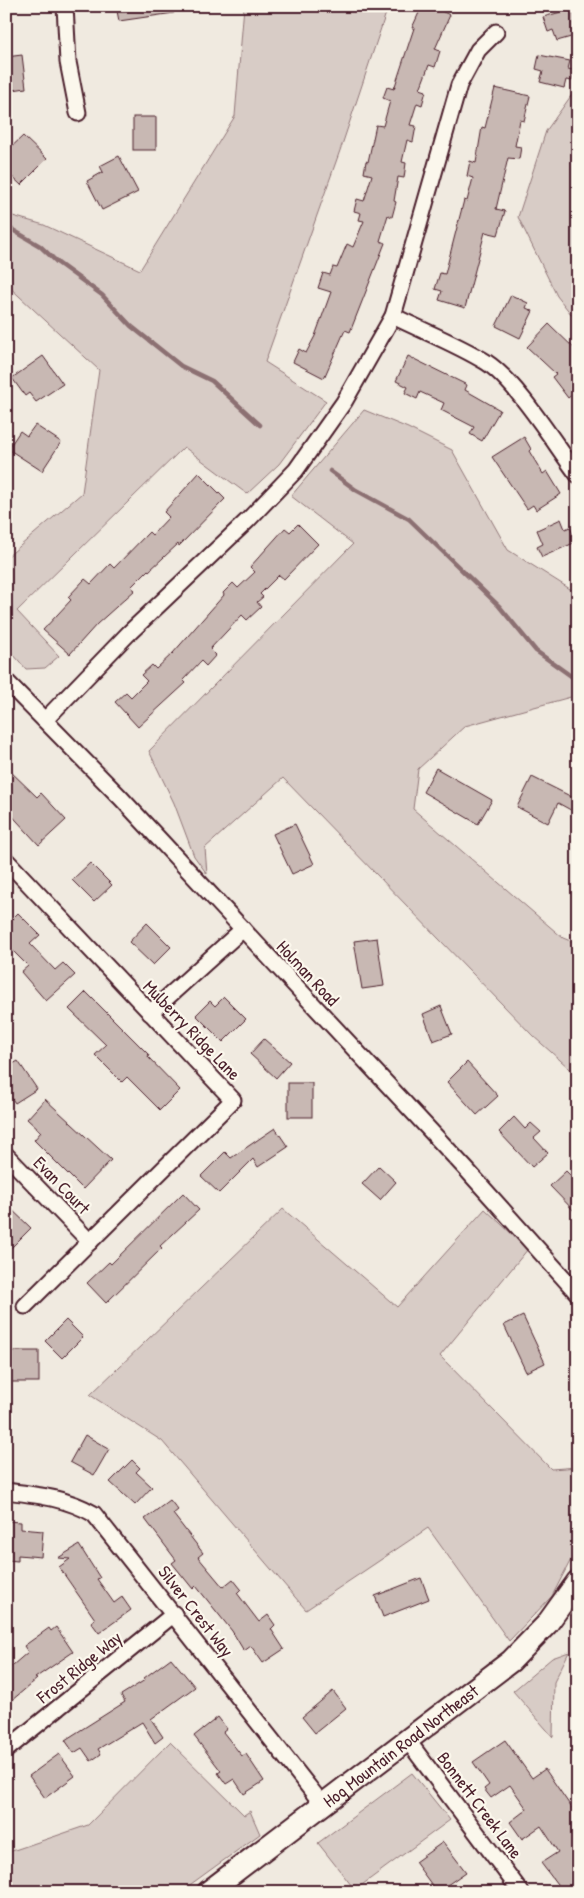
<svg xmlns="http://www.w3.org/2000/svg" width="584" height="1898" viewBox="0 0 584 1898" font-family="'Patrick Hand',sans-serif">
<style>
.green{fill:#d8ccc6;stroke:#917678}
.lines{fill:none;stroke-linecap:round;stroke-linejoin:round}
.stream{stroke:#8c6f72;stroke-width:4.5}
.building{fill:#c8b8b3;stroke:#4a1f2b}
.street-casing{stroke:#4a1f2b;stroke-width:19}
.secondary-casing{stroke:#4a1f2b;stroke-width:25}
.street{stroke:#fbf7ec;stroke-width:15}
.secondary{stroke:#fbf7ec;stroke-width:21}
.labels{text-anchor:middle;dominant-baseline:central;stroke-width:4.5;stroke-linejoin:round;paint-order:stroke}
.street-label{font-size:18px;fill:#4a1f2b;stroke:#fbf7ec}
</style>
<rect width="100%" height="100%" fill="#f0eae0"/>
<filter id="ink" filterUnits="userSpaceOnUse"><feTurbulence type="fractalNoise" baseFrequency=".02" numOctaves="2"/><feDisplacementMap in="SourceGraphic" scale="10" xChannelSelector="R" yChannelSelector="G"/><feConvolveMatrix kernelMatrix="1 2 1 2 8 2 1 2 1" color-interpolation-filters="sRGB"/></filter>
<g filter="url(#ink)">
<!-- green -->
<g class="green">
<path d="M244,6H391L385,16L343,142L265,362L326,401L279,464L247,494L184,447L17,611L59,656L45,668L26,669L6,646V558L82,493L99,370L6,284V214L44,225L140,270L235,116Z"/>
<path d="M578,86V323L557,296L518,217L546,131Z"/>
<path d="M364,410L408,428L452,450L508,550L578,594V695L465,726L418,769L413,809L563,938L578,944V1076L533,1036L283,778L205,848L207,874L194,856L174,803L149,751L353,544L291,496Z"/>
<path d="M283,1209L397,1307L485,1209L528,1249L440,1356L551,1469L578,1467V1546L552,1596L509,1641L428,1528L306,1610L162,1441L90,1395Z"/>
<path d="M569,1652L554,1682L553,1737L513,1691L552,1658Z"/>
<path d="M170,1742L244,1815L250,1811L260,1834L180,1892H6V1853L88,1825Z"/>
<path d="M412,1773L450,1820L355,1890L318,1843Z"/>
</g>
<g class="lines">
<!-- stream -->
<g class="stream">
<path d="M6,226L40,246L58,263L102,295L131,326L181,366L212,381L260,425"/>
<path d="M330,471L356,490L409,519L499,606L536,651L578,681"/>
</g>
</g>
<!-- building -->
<g class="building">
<path d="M116,6H173L174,13L119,21Z"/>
<path d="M422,6H430L450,15L435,49L440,51L435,67L429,65L420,89L426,91L422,105L417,103L410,125L416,126L413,142L407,140L402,162L406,163L404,178L398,177L394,201L396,202L392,217L388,215L380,241L385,243L350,332L345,330L324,378L293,362L299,349L306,353L315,336L331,292L318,288L323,273L330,275L333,267L337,268L347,244L353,247L364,221L359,220L361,213L354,211L357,199L364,201L372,175L364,173L366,161L368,162L376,125L383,126L390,101L383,98L387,87L394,89L414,28H412Z"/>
<path d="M575,8L578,35L557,41L553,30L548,32L543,17Z"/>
<path d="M22,55L26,88L6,91V57Z"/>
<path d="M539,55L570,61L568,69L574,70L572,81L566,80L564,88L540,82L543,71L536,69Z"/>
<path d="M495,88L530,96L524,121L520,120L515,146L521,147L519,159L508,158L496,209L505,211L498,235L485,232L465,308L439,300L442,291L435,289L440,273L445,274L464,200L467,201L473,178L467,176L470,161L476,163L482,127L485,128Z"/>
<rect x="133" y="117" width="23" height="33"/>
<path d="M23,136L47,159L21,185L6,171V152Z"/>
<path d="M119,156L138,192L102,210L87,181L103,172L100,166Z"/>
<path d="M511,295L528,303L526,308L533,311L520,338L496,326Z"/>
<path d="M549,324L578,352V390L568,398L552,377L556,374L527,347Z"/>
<path d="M43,356L63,384L36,402L29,393L25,396L12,378Z"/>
<path d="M408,356L467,385L465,390L500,410L482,441L470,434L474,427L441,410L444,403L420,392L417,399L405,393L408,387L396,381Z"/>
<path d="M35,425L61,442L42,471L8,449L20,431L27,436Z"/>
<path d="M524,437L531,449L529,451L543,474L547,471L561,494L536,510L533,505L527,509L492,457Z"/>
<path d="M199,473L225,499L179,546L178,544L149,571L148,570L131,587L135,590L97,624L70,654L43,630L71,600L68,597L85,579L91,584L110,564L114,568L149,532L152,535L169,517L164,512Z"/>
<path d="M561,519L565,529L570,527L576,542L542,557L537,547L543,544L537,530Z"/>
<path d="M298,524L318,544L284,579L279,575L260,594L263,597L257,602L261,607L247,620L242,615L210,649L216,655L206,666L201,661L183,680L186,683L138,727L115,702L126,692L131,697L147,681L141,675L152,665L156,669L173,653L224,595L223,593L233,583L238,588L255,572L250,567L285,528L290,532Z"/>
<path d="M6,767L37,797L41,793L66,820L39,845L6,809Z"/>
<path d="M436,768L492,800L478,824L423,792Z"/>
<path d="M532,777L578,800V814L558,803L548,823L517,807Z"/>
<path d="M295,824L314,864L292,874L273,834Z"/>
<path d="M90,863L112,885L94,902L72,880Z"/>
<path d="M18,913L40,935L30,944L55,970L63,963L75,975L46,1001L21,972L28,966L6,944V925Z"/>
<path d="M147,923L171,947L153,965L129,942Z"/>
<path d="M377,938L384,986L362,989L354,941Z"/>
<path d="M86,992L149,1055L148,1057L180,1090L160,1110L127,1077L122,1082L95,1055L106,1045L69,1009Z"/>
<path d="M224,997L246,1019L223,1042L196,1015L210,1001L215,1006Z"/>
<path d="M441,1006L452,1034L433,1041L423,1014Z"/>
<path d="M264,1039L290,1062L276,1078L250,1054Z"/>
<path d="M18,1061L37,1089L15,1103L6,1090V1068Z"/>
<path d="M467,1062L498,1096L477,1115L447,1082Z"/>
<rect x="288" y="1083" width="24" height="34"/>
<path d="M45,1099L111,1160L83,1189L34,1140L41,1132L27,1119Z"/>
<path d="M514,1117L525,1129L531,1123L541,1132L534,1138L548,1153L532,1167L499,1132Z"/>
<path d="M275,1128L288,1147L258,1167L253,1159L219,1193L201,1176L225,1152L231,1158Z"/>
<path d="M379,1166L396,1182L380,1200L362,1184Z"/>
<path d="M566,1171L578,1183V1215L550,1186Z"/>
<path d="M183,1193L199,1210L160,1246L162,1248L106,1303L87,1283L109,1262L111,1264Z"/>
<path d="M6,1204L31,1228L6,1253Z"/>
<path d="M523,1316L545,1363L526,1372L504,1325Z"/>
<path d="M66,1320L83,1337L62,1358L45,1341Z"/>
<rect x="9" y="1351" width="30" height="31"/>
<path d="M85,1435L109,1449L94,1475L70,1462Z"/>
<path d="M132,1460L140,1468L136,1472L152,1487L135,1505L110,1482Z"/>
<path d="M170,1500L178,1510L173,1514L203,1553L198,1557L223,1587L233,1579L241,1589L237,1593L259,1622L268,1615L275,1625L271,1629L284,1649L263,1663L251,1646L244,1651L232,1631L196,1586L193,1589L172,1563L176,1560L145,1519Z"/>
<path d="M6,1521L21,1522V1529L43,1531L41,1557L18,1555V1561L7,1560Z"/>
<path d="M79,1545L100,1578L97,1579L114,1603L122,1597L131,1610L99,1633L91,1622L95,1619L59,1567L70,1559L58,1558Z"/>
<path d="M421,1578L429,1599L383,1617L375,1596Z"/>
<path d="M56,1627L73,1652L35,1678L37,1679L11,1701L6,1695V1671L28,1652L24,1646L49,1628L51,1631Z"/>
<path d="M171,1658L195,1687L151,1719L163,1737L155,1743L142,1722L98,1749L101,1754L91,1761L82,1748L74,1753L65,1740L125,1702L121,1695L145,1680L144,1678Z"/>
<path d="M333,1691L346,1708L315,1733L302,1717Z"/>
<path d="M218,1717L227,1729L223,1732L242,1756L246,1754L264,1781L244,1794L234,1779L226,1784L218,1773L221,1771L194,1736Z"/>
<path d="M505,1740L532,1778L545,1769L578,1817V1892H563L541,1863L558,1852L541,1826L522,1839L510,1822L527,1809L510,1785L491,1798L484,1789L489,1785L473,1762Z"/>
<path d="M59,1754L75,1776L45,1798L29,1776Z"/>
<path d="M443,1842L466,1872L437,1892L415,1862Z"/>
</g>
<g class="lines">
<!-- street casing -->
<g class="street-casing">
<g id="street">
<path d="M65,6L68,62L78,113"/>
<path d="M393,316C423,331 457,344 486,362C517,382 554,443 578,475"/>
<path d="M6,681L120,797L466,1169L578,1294"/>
<path d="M45,720L128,634L248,520L296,470L344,402L393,316L459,85L478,50L496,32"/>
<path d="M6,860L233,1100L25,1306"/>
<path d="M150,1013L243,929"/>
<path d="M6,1155L90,1242"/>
<path d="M6,1491C38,1495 66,1498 94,1514L323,1805"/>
<path d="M408,1741L521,1892"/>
<path d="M6,1750L174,1614"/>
</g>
</g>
<!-- secondary casing -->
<g class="secondary-casing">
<g id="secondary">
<path id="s1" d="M208,1892L511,1661L547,1624L578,1581"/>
</g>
</g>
<!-- street -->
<use href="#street" class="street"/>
<!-- secondary -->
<use href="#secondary" class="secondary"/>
</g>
</g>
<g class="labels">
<!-- street labels -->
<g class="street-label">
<text transform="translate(308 973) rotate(47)">Holman Road</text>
<text transform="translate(192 1030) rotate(46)">Mulberry Ridge Lane</text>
<text transform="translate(62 1185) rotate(46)">Evan Court</text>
<text transform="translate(196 1611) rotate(52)">Silver Crest Way</text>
<text transform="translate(79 1667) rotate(-39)">Frost Ridge Way</text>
<text stroke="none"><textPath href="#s1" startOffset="242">Hog Mountain Road Northeast</textPath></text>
<text transform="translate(480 1805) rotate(53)">Bonnett Creek Lane</text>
</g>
</g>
<!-- margin -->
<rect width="584" height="1898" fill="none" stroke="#fbf7ec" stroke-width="25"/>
<rect x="12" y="12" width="559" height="1873" fill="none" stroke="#4a1f2b" stroke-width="2" filter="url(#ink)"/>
</svg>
